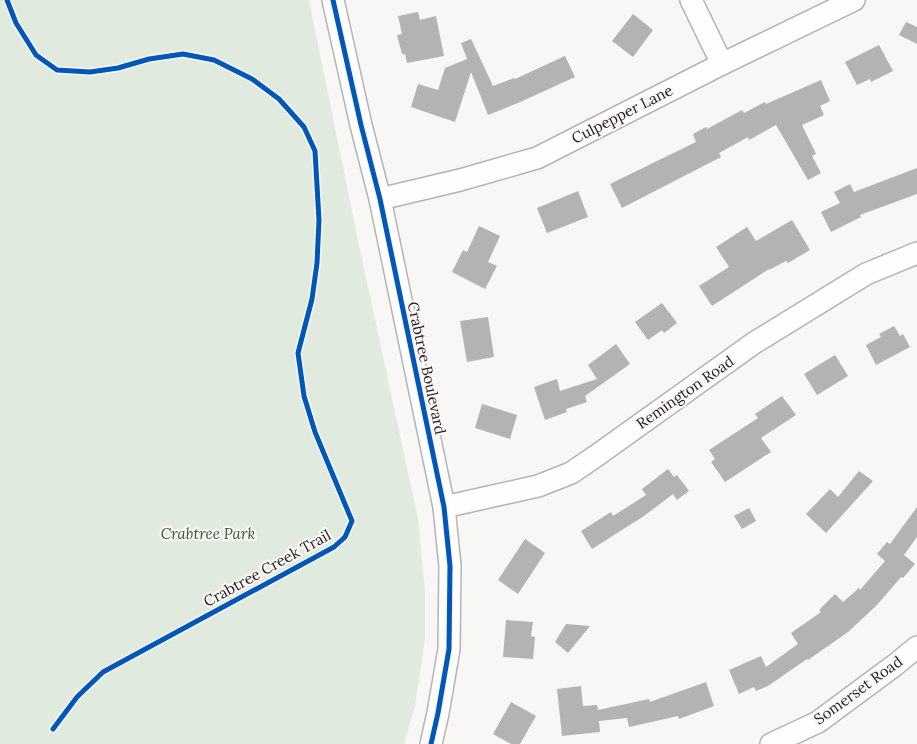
<svg xmlns="http://www.w3.org/2000/svg" width="917" height="744" viewBox="0 0 917 744" font-family="Lora,serif">
<style>
.green{fill:#e0eade}
.building{fill:#b5b3b2}
.lines{fill:none;stroke-linecap:round;stroke-linejoin:round}
.street-casing{stroke:#b5b4b3;stroke-width:24}
.street{stroke:#fefefe;stroke-width:21}
.cycleway-casing{stroke:#faf7f4;stroke-width:8}
.cycleway{stroke:#0057b8;stroke-width:5}
.labels{text-anchor:middle;dominant-baseline:central;stroke-width:4.5;stroke-linejoin:round;paint-order:stroke}
.street-label{font-size:15px;fill:#201f1e;stroke:#faf7f4}
.park-label{font-size:15px;font-style:italic;fill:#355b35;stroke:#faf7f4}
</style>
<rect width="100%" height="100%" fill="#f9f7f5"/>
<!-- green -->
<path class="green" d="M0,0H309L357,236L418,519L425,590V639L415,706L404,744H0Z"/>
<!-- building -->
<g class="building">
<path d="M418,12L420,20L436,16L444,56L407,63L405,54H402L397,35L402,34L398,16Z"/>
<path d="M633,14L653,30L633,57L612,41Z"/>
<path d="M906,22L917,27V44L899,35Z"/>
<path d="M471,39L493,86L514,78L515,79L565,56L575,77L518,103L488,115L471,72L455,122L411,107L418,84L438,90L445,68L467,59L461,43Z"/>
<path d="M879,45L893,71L871,82L870,79L857,85L845,62Z"/>
<path d="M821,80L830,101L820,106L824,115L802,125L816,154L812,156L821,173L808,180L776,125L749,140L748,137L719,153L721,157L622,208L610,184L696,142L693,134L706,127L707,129L742,110L744,113L765,102L766,104Z"/>
<path d="M917,168V194L860,215L861,217L831,232L821,212L840,203L834,192L850,184L854,192Z"/>
<path d="M578,191L588,217L547,233L537,208Z"/>
<path d="M792,220L810,250L788,263L786,261L769,270V269L712,306L699,286L729,267L716,247L747,227L756,241Z"/>
<path d="M479,226L500,236L488,262L497,266L485,289L452,272L463,250L467,252Z"/>
<path d="M662,303L677,323L664,333L662,330L648,340L635,322Z"/>
<path d="M488,317L494,357L467,362L460,321Z"/>
<path d="M894,326L900,336L903,334L910,347L876,365L866,345L881,337L879,334Z"/>
<path d="M616,344L630,364L585,396L587,402L566,409L567,412L545,420L534,387L557,379L560,391L597,379L588,365Z"/>
<path d="M835,355L848,376L817,395L804,374Z"/>
<path d="M782,396L796,415L761,438L771,452L725,482L711,462L715,459L709,450L758,418L755,414Z"/>
<path d="M482,404L517,415L510,439L475,428Z"/>
<path d="M668,469L674,477L677,475L689,491L677,500L673,494L644,516L592,549L581,531L611,512L613,516L646,495L642,489Z"/>
<path d="M859,471L873,481L826,533L806,514L830,489L838,497Z"/>
<path d="M917,507V537L904,555L915,564L903,578L901,577L877,605L848,632L808,660L807,659L768,686L756,691L754,687L739,694L729,670L761,656L766,667L798,644L791,633L821,612L819,610L835,594L843,602L859,588L860,590L885,561L877,554L887,542L890,544Z"/>
<path d="M749,508L756,521L742,529L734,516Z"/>
<path d="M525,539L545,553L518,594L498,580Z"/>
<path d="M506,620L533,622L531,636L535,637L533,659L503,657Z"/>
<path d="M566,624L590,626L568,653L555,642Z"/>
<path d="M706,682L714,706L679,719L678,716L629,727L627,718L599,721L600,732L562,736L557,689L581,686L583,706L597,705L598,710L649,699L650,702Z"/>
<path d="M511,702L536,716L520,744H511L493,734Z"/>
</g>
<g class="lines">
<!-- street casing -->
<g class="street-casing">
<g id="street">
<path d="M333,0L361,125L380,199L444,507L450,566L449,649L438,713L431,744"/>
<path d="M691,0L722,64"/>
<path d="M380,199L460,180L537,158L722,64L854,0"/>
<path d="M444,507L538,486L571,473L596,456L754,343L866,274L917,253"/>
<path d="M771,744L818,722L895,665L917,647"/>
</g>
</g>
<!-- street -->
<use href="#street" class="street"/>
<!-- cycleway casing -->
<g class="cycleway-casing">
<g id="cycleway">
<path d="M7,0L16,23L36,55L57,70L90,72L118,68L149,59L183,54L214,60L252,79L279,99L304,127L315,151L319,220L317,263L312,299L298,353L304,396L315,432L352,521L345,537L334,547L103,672L77,697L53,729"/>
<path d="M333,0L361,125L380,199L444,507L450,566L449,649L438,713L431,744"/>
</g>
</g>
<!-- cycleway -->
<use href="#cycleway" class="cycleway"/>
</g>
<g class="labels">
<!-- street labels -->
<g class="street-label">
<text transform="translate(622 114) rotate(-27)">Culpepper Lane</text>
<text transform="translate(427 368) rotate(78)">Crabtree Boulevard</text>
<text transform="translate(685 392) rotate(-35)">Remington Road</text>
<text transform="translate(267 568) rotate(-29)">Crabtree Creek Trail</text>
<text transform="translate(858 690) rotate(-36)">Somerset Road</text>
</g>
<!-- park labels -->
<g class="park-label">
<text x="208" y="533">Crabtree Park</text>
</g>
</g>
</svg>
